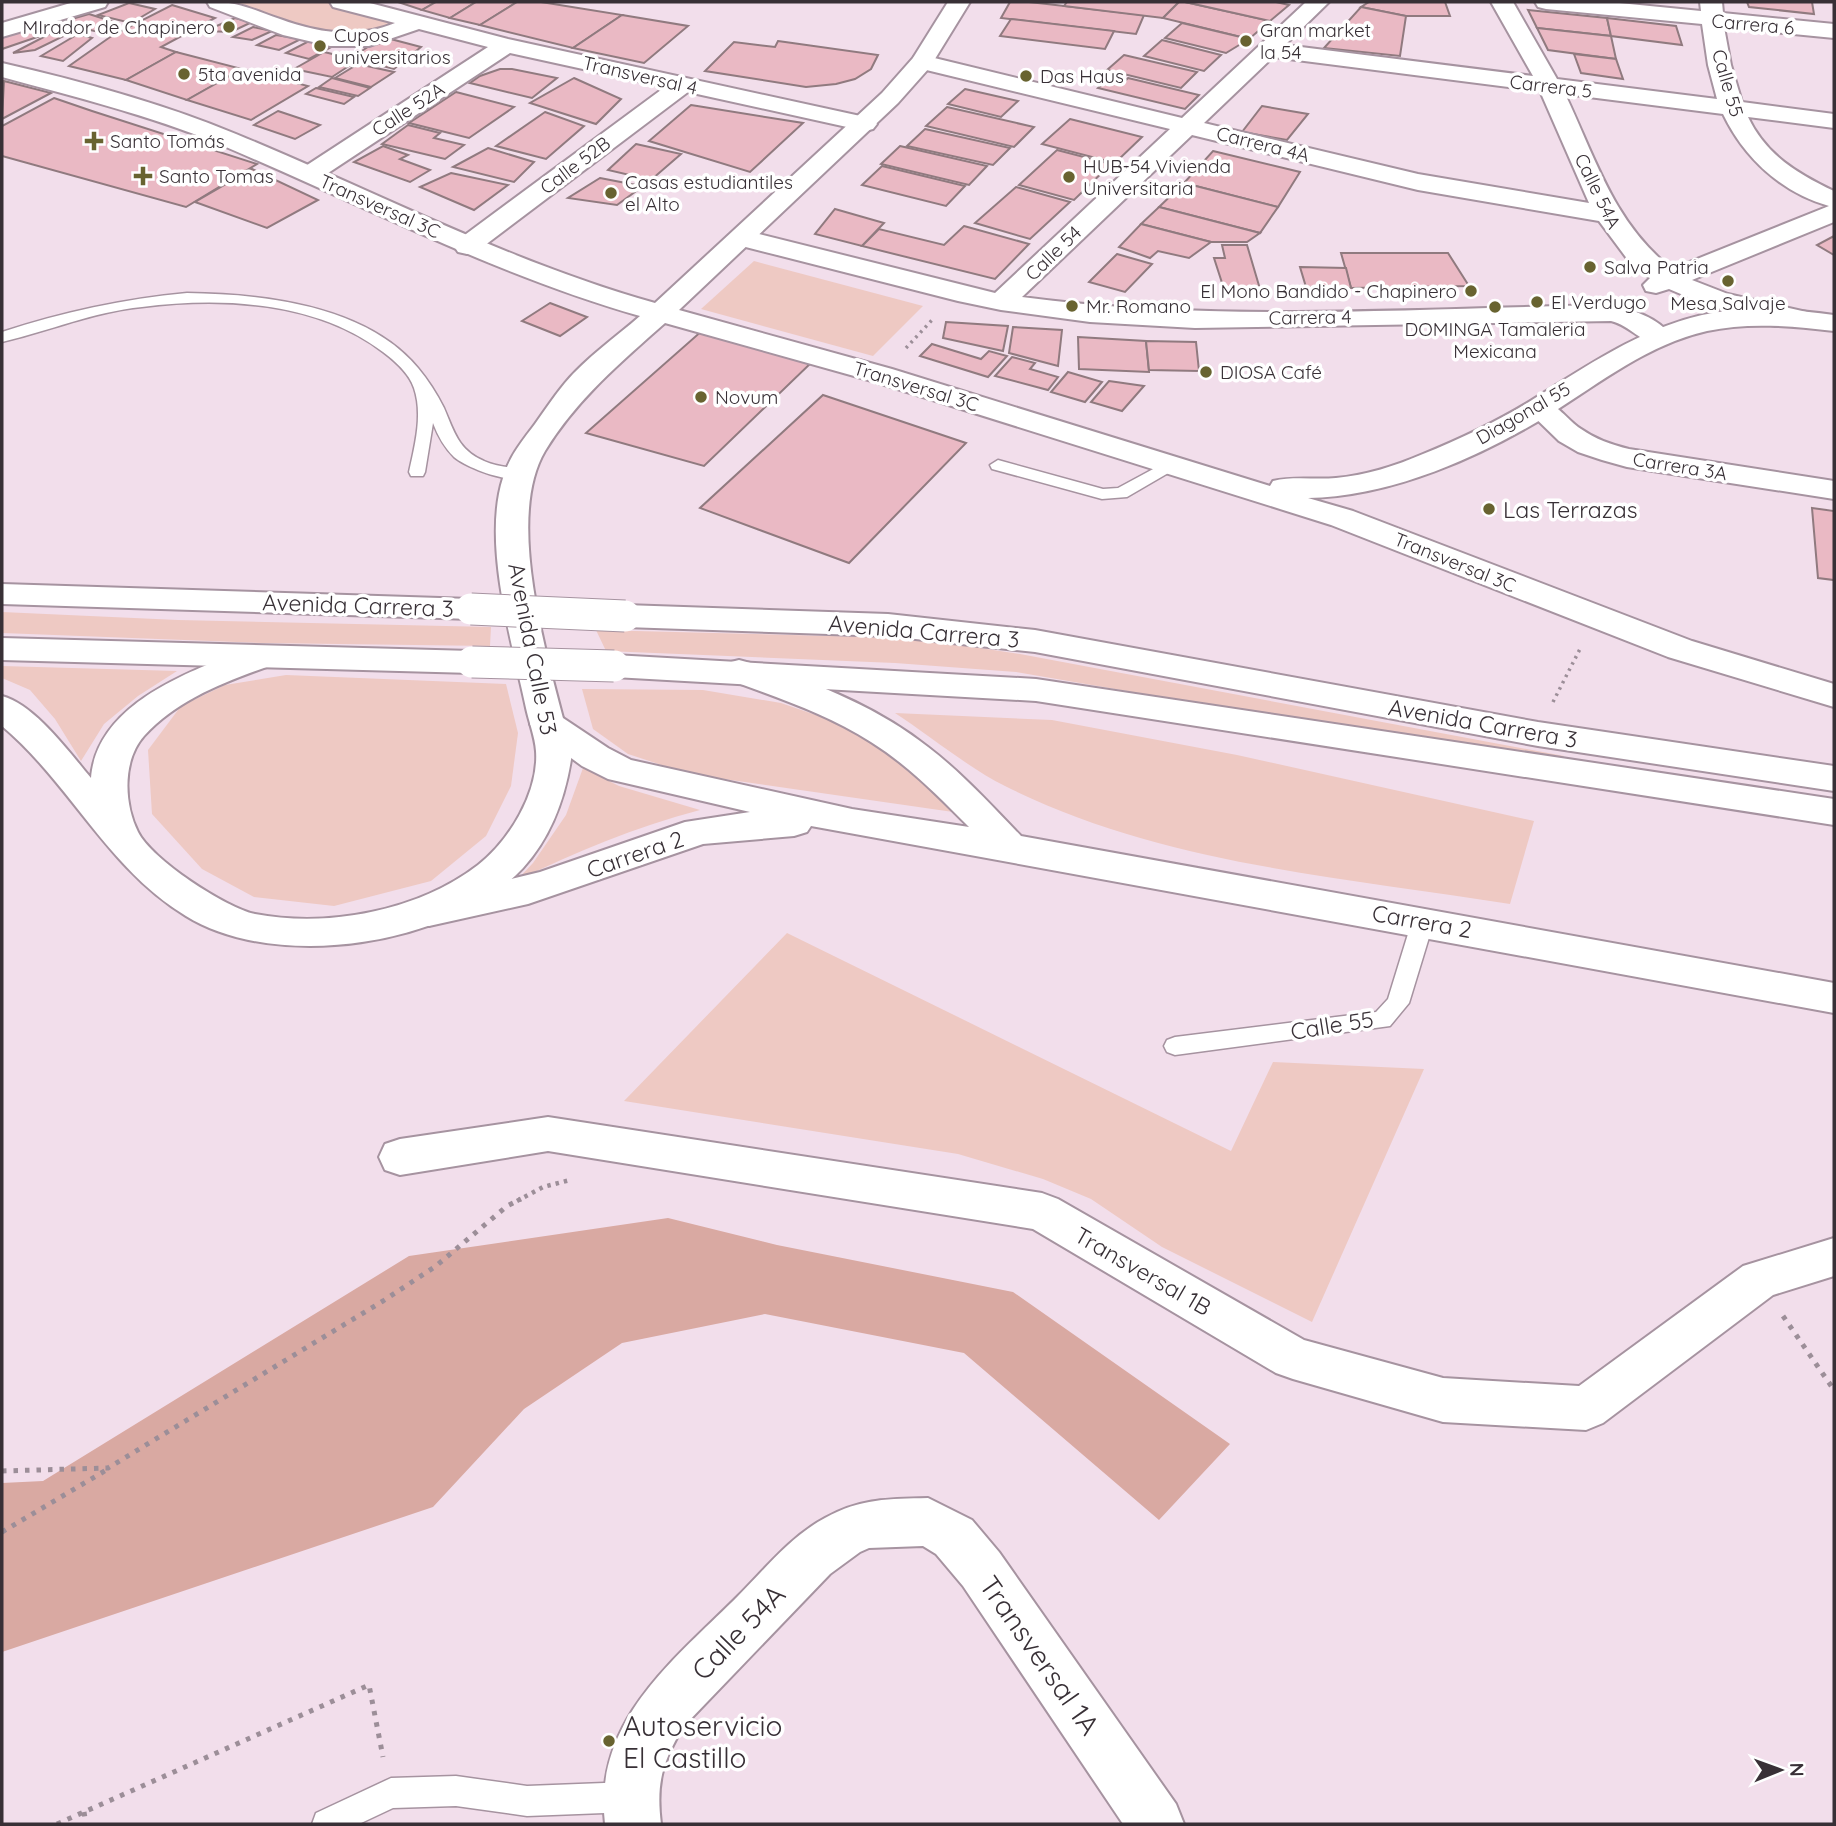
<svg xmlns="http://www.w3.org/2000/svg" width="1836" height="1826" viewBox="0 0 1836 1826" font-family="Quicksand,sans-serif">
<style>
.green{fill:#eec9c3}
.forest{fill:#d9a9a2}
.building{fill:#eab9c4;stroke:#907a7f;stroke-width:2}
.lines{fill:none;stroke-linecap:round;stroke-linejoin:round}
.lane-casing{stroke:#a693a0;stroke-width:3}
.street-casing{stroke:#a693a0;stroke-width:4}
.secondary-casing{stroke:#a693a0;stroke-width:4}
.primary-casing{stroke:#a693a0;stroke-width:4}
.path-far2{stroke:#9c8e98;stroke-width:3.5;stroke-dasharray:2.5 4.5;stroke-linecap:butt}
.path-far1{stroke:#9c8e98;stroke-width:4.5;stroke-dasharray:3.5 5;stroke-linecap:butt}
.path{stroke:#9c8e98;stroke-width:5;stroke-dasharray:4.5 7;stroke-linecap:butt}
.lane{fill:#fff;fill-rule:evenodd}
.street{fill:#fff;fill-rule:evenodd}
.secondary{fill:#fff;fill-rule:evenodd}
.primary{fill:#fff;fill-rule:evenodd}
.primary-bridge-casing{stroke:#a693a0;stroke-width:33;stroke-linecap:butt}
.primary-bridge{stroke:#fff;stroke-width:31}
.poi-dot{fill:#686330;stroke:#fff;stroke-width:2.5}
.labels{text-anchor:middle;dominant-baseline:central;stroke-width:7;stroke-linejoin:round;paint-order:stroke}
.far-street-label{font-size:19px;fill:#383036;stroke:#fff}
.far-poi-label{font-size:19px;fill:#383036;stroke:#fff;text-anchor:start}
.poi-label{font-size:23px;fill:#383036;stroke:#fff;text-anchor:start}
.street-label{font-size:23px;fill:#383036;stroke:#fff}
.near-street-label{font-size:28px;fill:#383036;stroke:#fff}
.near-poi-label{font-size:28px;fill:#383036;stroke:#fff;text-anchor:start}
</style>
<rect width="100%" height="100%" fill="#f2deeb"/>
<!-- green -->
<g class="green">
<path d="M237,2H327L398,24L359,34L287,25Z"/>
<path d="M754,261L923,306L873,356L701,309Z"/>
<path d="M2,612L178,620L491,627L490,646L263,643L2,633Z"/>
<path d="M596,630L867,637L934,641L1020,654L1564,756L1558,765L1016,672L895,663L606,651Z"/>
<path d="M2,666L177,671L138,696L104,724L81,761L55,719L30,690L2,678Z"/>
<path d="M286,675L506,684L518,733L511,786L486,836L431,881L334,906L254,897L202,869L152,814L148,750L181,706L225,685Z"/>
<path d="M582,689L703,690L781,703L842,724L916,773L960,813L689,774L628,754L593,729Z"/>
<path d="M895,713L1052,720L1237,755L1534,821L1510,904C1340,877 1161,864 1005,786C970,769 929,735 895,713Z"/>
<path d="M583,768L619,786L700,810C635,827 576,852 516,881L533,863L566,815Z"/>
<path d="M787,933L1231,1151L1273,1062L1424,1069L1312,1322L1162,1247L1091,1199L1043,1179L958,1154L624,1101Z"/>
</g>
<!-- forest -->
<path class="forest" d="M668,1218L777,1245L1013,1292L1230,1444L1159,1520L964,1353L765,1314L622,1343L524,1409L433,1507L2,1652V1483L43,1481L409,1256Z"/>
<!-- building -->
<g class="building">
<path d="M398,2H436L422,10Z"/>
<path d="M436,2H476L450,18L422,10Z"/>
<path d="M476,2H517L480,25L450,18Z"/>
<path d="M517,2H541L622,15L573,48L480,25Z"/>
<path d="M1010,2H1029L1144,15L1136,34L1001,18Z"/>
<path d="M1067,2H1179L1163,18L1064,6Z"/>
<path d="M1179,2H1185L1270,21L1249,39L1163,18Z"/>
<path d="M1185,2H1276L1289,5L1270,21Z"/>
<path d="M1369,2H1445L1450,16H1406L1361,7Z"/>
<path d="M1747,2H1812L1814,14L1749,7Z"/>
<path d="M129,3L155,9L131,23L98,15Z"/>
<path d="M172,5L215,18L161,47L176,52L126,80L69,66L113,35Z"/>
<path d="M1361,7L1406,16L1400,56L1324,48Z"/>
<path d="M1528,10L1607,18L1611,36L1537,28Z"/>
<path d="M89,14L117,23L99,32L58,23Z"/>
<path d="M622,15L688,26L644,63L573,48Z"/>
<path d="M235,18L252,22L231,32L205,31Z"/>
<path d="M1607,18L1676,26L1682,45L1611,36Z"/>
<path d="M1011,19L1114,31L1105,49L1000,36Z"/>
<path d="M1182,23L1249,39L1226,53L1165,38Z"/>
<path d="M45,24L46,34L2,49V37Z"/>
<path d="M253,27L272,31L252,40L233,37Z"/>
<path d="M1537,28L1611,36L1616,59L1548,50Z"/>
<path d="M57,30L68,34L35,50L13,53Z"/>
<path d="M78,34L92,38L63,61L41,56Z"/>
<path d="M276,35L301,39L279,50L257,45Z"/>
<path d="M383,37L421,47L394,69L351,58Z"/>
<path d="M1162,40L1221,55L1204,71L1144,56Z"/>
<path d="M309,41L335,45L309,59L286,53Z"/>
<path d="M778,41L878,55L871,69L855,79L836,84L806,87L705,71L734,42L775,47Z"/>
<path d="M176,52L242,69L187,100L126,80Z"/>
<path d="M324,52L358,60L332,77L294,69Z"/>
<path d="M1574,54L1616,59L1623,79L1581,73Z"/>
<path d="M1124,55L1197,72L1181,88L1107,70Z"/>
<path d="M358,64L394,72L371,87L335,78Z"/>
<path d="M242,69L308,86L251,120L187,100Z"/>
<path d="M500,69H512L557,78L532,98L470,83L480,76Z"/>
<path d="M332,78L370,88L358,96L319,87Z"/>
<path d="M574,78L621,99L596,124L530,103Z"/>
<path d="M1128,78L1199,95L1185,109L1098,88L1105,82L1121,85Z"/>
<path d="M4,81L51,93L2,119Z"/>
<path d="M316,88L354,97L344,104L306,94Z"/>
<path d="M965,89L1018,101L1001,117L948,104Z"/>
<path d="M456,92L514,107L469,138L409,123Z"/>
<path d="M54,98L92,111L257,164L186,207L2,156V126Z"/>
<path d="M691,105L803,123L750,172L649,141Z"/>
<path d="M1262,106L1308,114L1287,140L1242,132Z"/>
<path d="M947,107L1034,127L1014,147L926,126Z"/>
<path d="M278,111L320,125L295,139L254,125Z"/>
<path d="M545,112L584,126L546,159L496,146Z"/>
<path d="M1070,119L1142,137L1115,163L1042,144Z"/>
<path d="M408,125L440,133L434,138L464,145L445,159L382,144Z"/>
<path d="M925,129L1010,148L993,165L907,146Z"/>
<path d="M636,144L681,154L651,180L608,170Z"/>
<path d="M383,146L408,155L400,159L430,170L410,182L354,162Z"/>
<path d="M900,146L987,166L969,185L881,164Z"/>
<path d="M488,148L534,162L514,182L453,167Z"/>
<path d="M1057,150L1111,164L1074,200L1019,185Z"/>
<path d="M1213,151L1300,172L1278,207L1184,183Z"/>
<path d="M882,166L965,186L946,206L862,185Z"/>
<path d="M252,169L318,200L267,228L195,202Z"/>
<path d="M451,173L508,185L474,210L420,187Z"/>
<path d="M600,178L631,184L643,186L617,205L568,198Z"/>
<path d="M1184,183L1278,207L1260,233L1159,207Z"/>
<path d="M1016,187L1070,202L1030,239L975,223Z"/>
<path d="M1159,207L1260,233L1247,242H1211L1141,224Z"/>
<path d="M835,209L884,223L862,246L815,234Z"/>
<path d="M1141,224L1211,242L1189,258L1158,251L1150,258L1119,247Z"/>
<path d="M964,226L1029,244L995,279L862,246L879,229L944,245Z"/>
<path d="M1834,236V255L1817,245Z"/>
<path d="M1222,245H1247L1260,289H1224L1214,258H1225Z"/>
<path d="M1341,253H1448L1469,286L1351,288Z"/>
<path d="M1117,254L1152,264L1125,292L1089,282Z"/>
<path d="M1300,267L1346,268L1351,288L1306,287Z"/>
<path d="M550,303L587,317L560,336L522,321Z"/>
<path d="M946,322L1008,326L1003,351L943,338Z"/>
<path d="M1013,327L1062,330L1058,366L1009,353Z"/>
<path d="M704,329L813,361L704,466L586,433Z"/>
<path d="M1078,337L1146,341L1149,372L1079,369Z"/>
<path d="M1146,341L1196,342L1199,371L1149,370Z"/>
<path d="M932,344L981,359L989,351L1007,356L988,377L920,356Z"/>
<path d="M1012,357L1035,363L1030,369L1058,377L1048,390L995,376Z"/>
<path d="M1068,372L1102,382L1085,402L1051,392Z"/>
<path d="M1109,381L1144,386L1122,411L1091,402Z"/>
<path d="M823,395L966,443L849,563L700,508Z"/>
<path d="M1812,508L1834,511V580L1818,578Z"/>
</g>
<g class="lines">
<!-- lane casing -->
<g class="lane-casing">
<g id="lane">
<path d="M187,293C263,294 366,305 418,368C428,380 437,394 444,408C454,431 458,450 484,461C497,467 511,467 525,470L527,474C514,487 467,468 454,457C444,447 438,436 433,423L425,472L423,476H411L409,472C415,445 423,414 414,388C409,373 395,361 383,352C316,301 222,297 142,307C93,312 49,331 2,342V332C63,312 123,299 187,293Z"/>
<path d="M998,460L1103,489L1118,488L1168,461L1174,460L1182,465L1127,497L1102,499L992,469L990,465Z"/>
<path d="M1423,913L1430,915L1434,921L1409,1003L1390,1026L1175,1055L1167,1052L1164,1046L1167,1040L1175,1037L1376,1012L1388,999L1412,921L1416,915Z"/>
<path d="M456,1776L527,1786L630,1782L641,1786L645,1797L641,1808L630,1812L527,1816L456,1806L393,1808L359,1824H312L316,1813L391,1778Z"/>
</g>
</g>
<!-- street casing -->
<g class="street-casing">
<g id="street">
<path d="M74,2H108L105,7L2,37V23Z"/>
<path d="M207,2C238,1 251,9 280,19C318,33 357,39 395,23L333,7L330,2H366L508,39L865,117L873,119L877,124L873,129L865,131L688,92L476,252L467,254L458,252L454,246L458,240L665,87L510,53L319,179L310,181L301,179L298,174L301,169L488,47L419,29L369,46H330L283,35L210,7Z"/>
<path d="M1306,2H1329L1285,45L1533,76L1491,2H1513L1557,79L1717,99L1708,65L1702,24L1546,9L1538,7L1535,2H1609L1701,11L1700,2H1722L1723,13L1834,24V38L1724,27L1731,65L1742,102L1834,114V128L1748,117C1766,155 1798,174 1834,191V222L1692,280L1728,294L1811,313L1815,319L1811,325L1801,327L1709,306L1669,289L1656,293L1646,291L1643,285L1650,278L1628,260L1599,221L1418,190L1192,135L1022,297C1215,323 1417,308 1611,305C1633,310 1658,317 1672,337L1668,343C1644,349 1633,326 1611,321L1195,328L1090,322L1001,310L958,301L734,244L730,238L734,232L743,230L995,293L1170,129L914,67L911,62L914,57L922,55L1182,118ZM1273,57L1540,91L1589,203L1418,174L1204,123ZM1565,94L1723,114C1744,158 1782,193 1829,206L1672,269C1613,222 1596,159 1565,94Z"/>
<path d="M1540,399C1557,403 1567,420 1581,429C1595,439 1612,445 1629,449L1834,481V499L1627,467L1602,460L1578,452L1559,441L1525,408L1530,402Z"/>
<path d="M739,660C804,677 875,705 928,747C962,773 991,805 1021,836L1834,983V1013L811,826L807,832L794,836L703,844L528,904L429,926L415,922L410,912L415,902L540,872L685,822L750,812L608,779L582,766L536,732L530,724L536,716L548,712L560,716L608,748L631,760L852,809L969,827C938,796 908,765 871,742C827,714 776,697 727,679L722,671L727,663Z"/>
<path d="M548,1117L1042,1193L1058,1199L1304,1340L1443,1378L1579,1386L1743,1266L1834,1238V1276L1773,1295L1603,1423L1586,1430L1443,1422L1293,1379L1276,1373L1033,1229L548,1151L400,1175L385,1170L379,1157L385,1144L400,1139Z"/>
<path d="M928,1498L972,1520L999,1552L1176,1804L1184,1824H1123L963,1586L936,1554L923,1546L869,1548L860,1552L830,1574L683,1727C662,1763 656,1783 661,1824H605C593,1721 673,1661 738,1596C765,1569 791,1536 825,1518C861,1498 889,1499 928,1498Z"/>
</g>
</g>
<!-- secondary casing -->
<g class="secondary-casing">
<path id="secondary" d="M948,2H970L930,67L898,103L679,310L892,369L1270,486L1273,481C1293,476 1315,480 1336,478C1367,475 1395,466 1423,454C1460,439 1498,421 1532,400C1587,366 1638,330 1702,315C1746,306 1791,309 1834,315V331C1792,326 1748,322 1707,331C1649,344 1601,382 1552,413C1482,456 1392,497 1308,498L1353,511L1692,641L1834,684V707L1668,657L1331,525L872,381L665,323C621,362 576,400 545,451C502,524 553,674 572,753C566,796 552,836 523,868C451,946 276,972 186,916C108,869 70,783 2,726V696C35,705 69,752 91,778C96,714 166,681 219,660C237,653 255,643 275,648L280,656L275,664C229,680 177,699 144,736C122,761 124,804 138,832C151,859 226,908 255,914C328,928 418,911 478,865C509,841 539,792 536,751C535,737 529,722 526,708C512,642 482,543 503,478C509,457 522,441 535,424C545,410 554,396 565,383C586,358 616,337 640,316C493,274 359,203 219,144C149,115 75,97 2,77V63C81,81 161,103 236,134C375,191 509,262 655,303L882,93L913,58Z"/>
</g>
<!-- primary casing -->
<g class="primary-casing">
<g id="primary">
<path d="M2,584L471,599L483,602L487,609L483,616L471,619L2,604Z"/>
<path d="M625,605L888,614L1035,630L1538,722L1834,766V791L1538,746L1035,652L888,636L625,627L613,623L608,616L613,609Z"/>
<path d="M2,638L472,651L484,654L489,662L484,670L472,673L2,660Z"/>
<path d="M614,655L1036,679L1834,799V825L1036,701L614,677L602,674L597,666L602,658Z"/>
</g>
</g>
<!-- path-far2 -->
<g class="path-far2">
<path d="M906,348L933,319"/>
<path d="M1553,702L1581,647"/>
</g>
<!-- path-far1 -->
<path class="path-far1" d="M517,1201L543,1187L570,1180"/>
<!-- path -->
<g class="path">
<path d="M1783,1316L1834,1390"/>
<path d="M2,1471L108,1468L383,1301L436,1266L507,1206L521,1199"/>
<path d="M2,1532L108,1469"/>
<path d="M84,1812L86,1824"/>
<path d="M57,1824L369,1685L383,1757"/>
</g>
<!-- lane -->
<use href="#lane" class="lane"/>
<!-- street -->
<use href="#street" class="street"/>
<!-- secondary -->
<use href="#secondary" class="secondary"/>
<!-- primary -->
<use href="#primary" class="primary"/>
<!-- primary-bridge casing -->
<g class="primary-bridge-casing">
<g id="primary-bridge">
<path d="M471,609L625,616"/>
<path d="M472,662L614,666"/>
</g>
</g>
<!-- primary-bridge -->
<use href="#primary-bridge" class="primary-bridge"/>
</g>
<!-- markers -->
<g class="poi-dot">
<circle cx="229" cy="27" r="7"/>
<circle cx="1246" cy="41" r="7"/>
<circle cx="320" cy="46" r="7"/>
<circle cx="184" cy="74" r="7"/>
<circle cx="1026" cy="76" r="7"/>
<path d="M90.5 130.5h7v7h7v7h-7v7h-7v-7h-7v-7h7z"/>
<path d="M139.5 165.5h7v7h7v7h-7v7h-7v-7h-7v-7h7z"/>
<circle cx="1069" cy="177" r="7"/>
<circle cx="611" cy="193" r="7"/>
<circle cx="1590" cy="267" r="7"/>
<circle cx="1728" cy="281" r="7"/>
<circle cx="1471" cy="291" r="7"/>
<circle cx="1537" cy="302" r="7"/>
<circle cx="1072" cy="306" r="7"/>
<circle cx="1495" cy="307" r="7"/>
<circle cx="1206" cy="372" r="7"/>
<circle cx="701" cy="397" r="7"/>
<circle cx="1489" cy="509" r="7"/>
<circle cx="609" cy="1741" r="7"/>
</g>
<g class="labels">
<!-- far-street labels -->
<g class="far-street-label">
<text transform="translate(1753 24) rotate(5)">Carrera 6</text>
<text transform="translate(640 75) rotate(13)">Transversal 4</text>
<text transform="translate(1728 83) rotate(74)">Calle 55</text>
<text transform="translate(1551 86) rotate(7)">Carrera 5</text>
<text transform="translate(408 109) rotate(-33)">Calle 52A</text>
<text transform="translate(1263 144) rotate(14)">Carrera 4A</text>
<text transform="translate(575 165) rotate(-37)">Calle 52B</text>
<text transform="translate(1598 191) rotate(64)">Calle 54A</text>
<text transform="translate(380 206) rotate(24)">Transversal 3C</text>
<text transform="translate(1053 253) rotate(-44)">Calle 54</text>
<text transform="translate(1310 317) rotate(-1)">Carrera 4</text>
<text transform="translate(916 386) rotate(17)">Transversal 3C</text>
<text transform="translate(1523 413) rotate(-30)">Diagonal 55</text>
<text transform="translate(1680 466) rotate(9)">Carrera 3A</text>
<text transform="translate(1455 562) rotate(22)">Transversal 3C</text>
</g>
<!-- far-poi labels -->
<g class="far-poi-label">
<text x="215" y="27" text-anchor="end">MIrador de Chapinero</text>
<text x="1260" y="30">Gran market<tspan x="1260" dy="22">la 54</tspan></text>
<text x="334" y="35">Cupos<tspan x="334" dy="22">universitarios</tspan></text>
<text x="198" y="74">5ta avenida</text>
<text x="1040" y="76">Das Haus</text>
<text x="110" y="141">Santo Tomás</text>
<text x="1083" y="166">HUB-54 Vivienda<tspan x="1083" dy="22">Universitaria</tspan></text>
<text x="159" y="176">Santo Tomas</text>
<text x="625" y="182">Casas estudiantiles<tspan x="625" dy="22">el Alto</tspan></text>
<text x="1604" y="267">Salva Patria</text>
<text x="1457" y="291" text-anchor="end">El Mono Bandido - Chapinero</text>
<text x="1551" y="302">El Verdugo</text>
<text x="1728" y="303" text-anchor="middle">Mesa Salvaje</text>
<text x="1086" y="306">Mr. Romano</text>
<text x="1495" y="329" text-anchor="middle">DOMINGA Tamaleria<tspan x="1495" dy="22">Mexicana</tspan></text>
<text x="1220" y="372">DIOSA Café</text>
<text x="715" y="397">Novum</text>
</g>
<!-- poi labels -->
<g class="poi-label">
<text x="1503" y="509">Las Terrazas</text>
</g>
<!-- street labels -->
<g class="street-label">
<text transform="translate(358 605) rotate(2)">Avenida Carrera 3</text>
<text transform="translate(924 631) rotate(5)">Avenida Carrera 3</text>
<text transform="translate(533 649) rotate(79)">Avenida Calle 53</text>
<text transform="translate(1483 723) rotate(10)">Avenida Carrera 3</text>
<text transform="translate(635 854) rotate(-19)">Carrera 2</text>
<text transform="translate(1422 921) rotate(10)">Carrera 2</text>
<text transform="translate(1332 1025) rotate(-9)">Calle 55</text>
<text transform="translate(1143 1271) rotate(30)">Transversal 1B</text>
</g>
<!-- near-street labels -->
<g class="near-street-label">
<text transform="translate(738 1632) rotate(-46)">Calle 54A</text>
<text transform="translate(1040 1655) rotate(55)">Transversal 1A</text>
</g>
<!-- near-poi labels -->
<g class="near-poi-label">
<text x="623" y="1725">Autoservicio<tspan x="623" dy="32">El Castillo</tspan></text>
</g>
</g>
<!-- border -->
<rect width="1836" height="1826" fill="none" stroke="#383036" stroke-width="7"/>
<!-- north arrow -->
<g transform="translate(1780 1770) rotate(89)" stroke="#ffffff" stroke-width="5" paint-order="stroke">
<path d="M0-5L12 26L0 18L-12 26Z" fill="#383036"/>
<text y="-10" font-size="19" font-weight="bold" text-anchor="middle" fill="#383036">N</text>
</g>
</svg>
